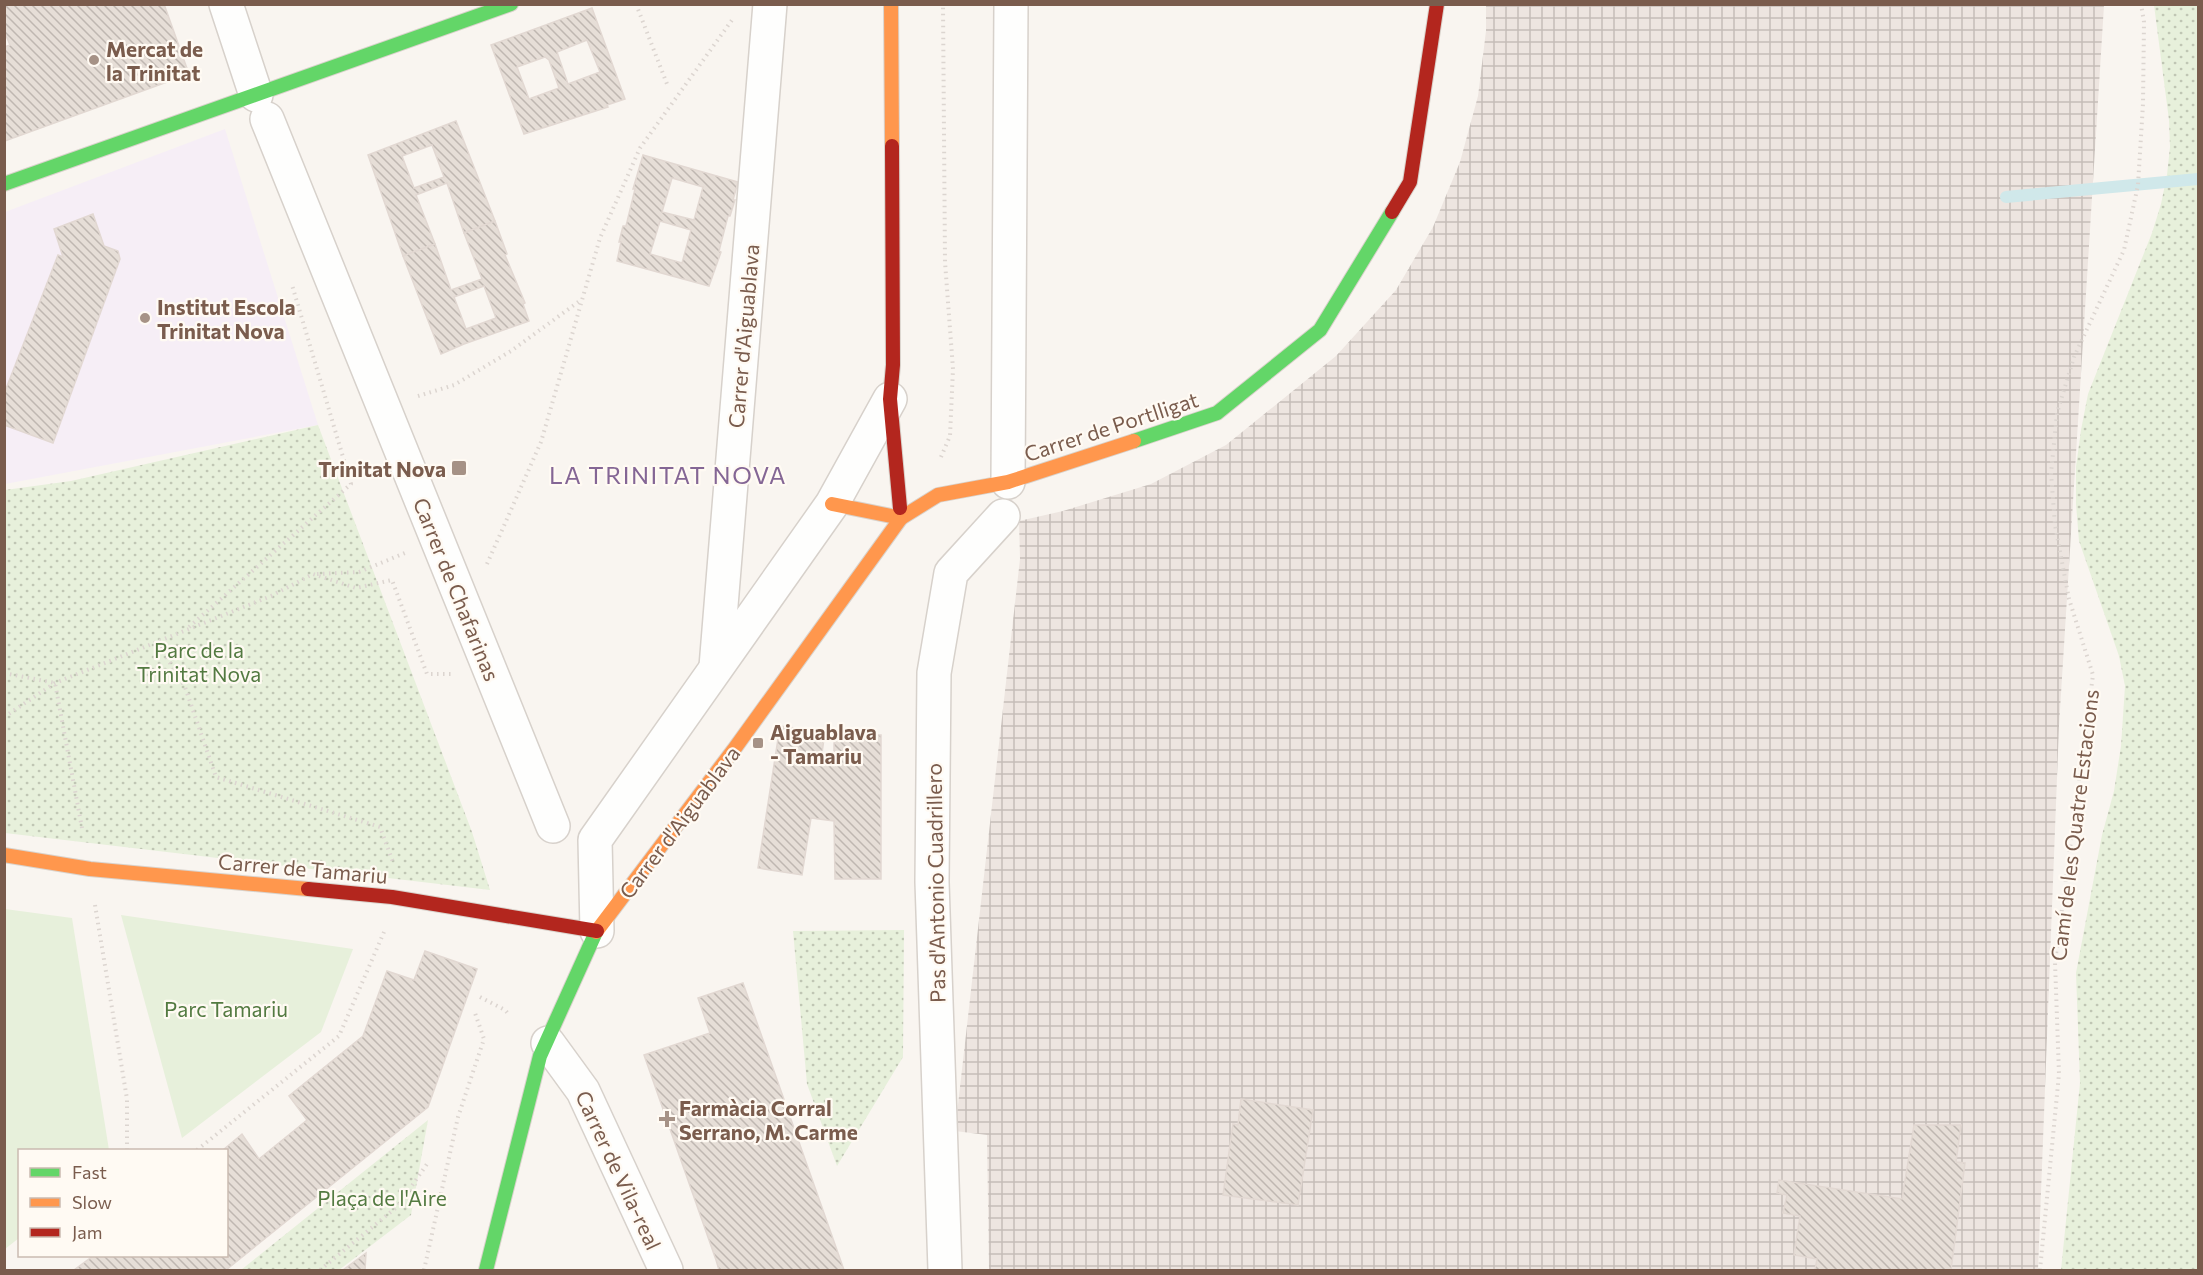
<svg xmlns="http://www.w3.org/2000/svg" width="2203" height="1275" viewBox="0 0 2203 1275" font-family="Commissioner,sans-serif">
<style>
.industrial{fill:url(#industrial-grid)}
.education{fill:#f6eef6}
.grass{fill:url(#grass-dots)}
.garden{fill:#e7f0db}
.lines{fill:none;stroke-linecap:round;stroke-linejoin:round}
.stream{stroke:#d0e8ea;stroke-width:12}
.building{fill:url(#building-back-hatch);stroke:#e2d8d2;stroke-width:1.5;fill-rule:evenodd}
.street-casing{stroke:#d7d1cb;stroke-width:36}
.fast-casing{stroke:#d9d2cb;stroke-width:16}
.slow-casing{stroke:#d9d2cb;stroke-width:16}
.jam-casing{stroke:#d9d2cb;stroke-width:16}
.path{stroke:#dcd5d0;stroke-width:4;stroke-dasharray:1.5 4.5;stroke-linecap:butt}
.street{stroke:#fefefd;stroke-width:33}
.fast{stroke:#63d668;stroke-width:14}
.slow{stroke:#ff974d;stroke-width:14}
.jam{stroke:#b3261e;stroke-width:14}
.poi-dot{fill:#a69286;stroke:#fffaf3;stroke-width:2}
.labels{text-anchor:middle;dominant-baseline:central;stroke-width:4.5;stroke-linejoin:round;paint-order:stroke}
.poi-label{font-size:21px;font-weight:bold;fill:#7a5c4d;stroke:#fffaf3;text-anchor:start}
.street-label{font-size:21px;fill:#7a5c4d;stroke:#fffaf3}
.park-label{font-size:21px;fill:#537a41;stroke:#fffaf3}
.quarter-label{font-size:24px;letter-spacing:1.5px;fill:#846695;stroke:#fffaf3}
</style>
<defs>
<pattern id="industrial-grid" width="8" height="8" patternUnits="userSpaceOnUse" patternTransform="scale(1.5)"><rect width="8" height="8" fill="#ede5e0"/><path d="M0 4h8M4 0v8" fill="none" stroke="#c5bdb8"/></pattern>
<pattern id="grass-dots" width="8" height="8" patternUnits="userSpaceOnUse" patternTransform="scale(1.5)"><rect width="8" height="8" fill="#e7f0db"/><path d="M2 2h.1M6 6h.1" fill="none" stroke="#c0c6b4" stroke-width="1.8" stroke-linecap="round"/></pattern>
<pattern id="building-back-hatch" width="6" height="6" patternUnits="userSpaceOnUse" patternTransform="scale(1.5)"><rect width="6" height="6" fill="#e6ded7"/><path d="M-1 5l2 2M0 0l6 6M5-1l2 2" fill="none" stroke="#bfb7b1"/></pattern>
</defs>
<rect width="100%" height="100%" fill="#f9f5f0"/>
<!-- industrial -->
<path class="industrial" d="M1486,5H2104L2059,726L2038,1270H989L987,1135L955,1131L1020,559L1019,521L1063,511L1151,484L1226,445L1336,356L1396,290L1433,227L1460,162L1478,96L1486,31Z"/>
<!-- education -->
<path class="education" d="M225,129L318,425L5,484V212Z"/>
<!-- grass -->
<g class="grass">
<path d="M2154,5H2198V1270H2061L2080,1083L2076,973L2102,835L2114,791L2121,746L2125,686L2119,656L2079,541L2076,504V467L2081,430L2088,394L2152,233L2161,204L2167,175L2170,147L2169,120Z"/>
<path d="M318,425L472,832L490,890L5,833V490L71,481Z"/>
<path d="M904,930L903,1057L837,1166L807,1084L793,931Z"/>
<path d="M428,1120L411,1215L339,1270H241Z"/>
</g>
<!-- garden -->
<g class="garden">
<path d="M5,909L72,918L109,1150H20L19,1238L5,1249Z"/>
<path d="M121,915L353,949L321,1032L182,1138Z"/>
</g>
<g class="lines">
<!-- stream -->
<path class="stream" d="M2006,197L2198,179"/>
</g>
<!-- building -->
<g class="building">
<path d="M4,4H164L189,74L5,141L4,47L10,45L4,31Z"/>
<path d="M592,8L625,99L607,105L608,107L524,134L491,45ZM587,40L600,72L568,84L557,52ZM545,57L549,60L559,88L529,99L517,67Z"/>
<path d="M456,121L495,221L464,233L447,183L416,195L435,244L403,256L368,155ZM432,145L444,177L414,188L402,156Z"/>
<path d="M643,155L738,182L733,200H735L730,216H728L719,251L721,252L709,286L617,261L621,242H619L623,226H626L635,189H633ZM672,178L703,187L694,220L662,212ZM660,221L691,230L682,263L650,254Z"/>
<path d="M93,214L104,246L118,251L120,259L53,443L4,425V394L58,255L63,257L54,229Z"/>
<path d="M495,221L507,254L505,255L525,303L523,304L529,321L464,344L441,354L403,256L435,244L451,290L482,279L464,233ZM484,286L496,318L466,329L454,297Z"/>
<path d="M780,726L825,732L821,760L834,762V735H881V879H835L834,821L811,818L802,875L758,868Z"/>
<path d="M425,951L477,969L428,1107L226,1270H74L93,1256H226V1150H223L242,1134L259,1159L307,1120L289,1096L363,1036L387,971L414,980Z"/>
<path d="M743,983L844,1270H719L716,1260L644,1055L710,1033L698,998Z"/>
<path d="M1241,1099L1313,1110L1298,1205L1223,1195L1233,1124L1238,1125Z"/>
<path d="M1914,1125H1961L1956,1162L1965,1163L1951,1270H1815L1817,1259L1794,1255L1800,1216L1783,1213L1787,1195L1777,1193L1779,1180L1902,1199Z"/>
<path d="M366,1253L365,1270H343Z"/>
</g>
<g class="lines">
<!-- street casing -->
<g class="street-casing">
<g id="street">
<path d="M226,4L256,95"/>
<path d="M267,119L553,826"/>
<path d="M1008,482L1011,4"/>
<path d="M716,667L770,4"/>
<path d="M597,931L595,840L832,504L890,399"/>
<path d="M548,1043L583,1091L666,1270"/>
<path d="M945,1270L932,882L934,673L951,573L1003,516"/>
</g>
</g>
<!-- fast casing -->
<g class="fast-casing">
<g id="fast">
<path d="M4,184L511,4"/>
<path d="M1134,441L1217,413L1320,330L1392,212"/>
<path d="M486,1270L540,1056L596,932"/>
</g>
</g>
<!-- slow casing -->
<g class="slow-casing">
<g id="slow">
<path d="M891,4L892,146"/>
<path d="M832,504L901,518L938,495L1008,482L1134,441"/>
<path d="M4,855L90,869L308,889"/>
<path d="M596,932L735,748L901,518L900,508"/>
</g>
</g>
<!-- jam casing -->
<g class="jam-casing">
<g id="jam">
<path d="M892,146L893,365L890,399L900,508"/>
<path d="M1392,212L1410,182L1437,4"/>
<path d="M308,889L392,897L597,931"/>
</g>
</g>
<!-- path -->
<g class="path">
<path d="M636,4L667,84"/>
<path d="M418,396L454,385L511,351L581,300"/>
<path d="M941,457L950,436L953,369L945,262L943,4"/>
<path d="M487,564L541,442L600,238L640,148L732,20"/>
<path d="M317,574L359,572L405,553"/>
<path d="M189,627L351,484L292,285"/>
<path d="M157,642L185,687L216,777L380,827L393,862"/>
<path d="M4,673L55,683L82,828"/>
<path d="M4,717L55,683L271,596L313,574L356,588L392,580L427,674H452"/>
<path d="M95,905L127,1099V1150"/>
<path d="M480,997L505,1010L510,1016"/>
<path d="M197,1150L339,1036L384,932"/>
<path d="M320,1270L398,1206L429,1161"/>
<path d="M424,1270L458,1117L484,1039L475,1013"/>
<path d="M2040,1270L2059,1074L2055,962L2093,675L2069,599L2055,525L2051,473L2057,413L2074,357L2124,250L2138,185L2143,104L2144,22L2141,4"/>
</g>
<!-- street -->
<use href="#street" class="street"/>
<!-- fast -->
<use href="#fast" class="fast"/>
<!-- slow -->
<use href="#slow" class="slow"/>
<!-- jam -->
<use href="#jam" class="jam"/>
</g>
<!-- markers -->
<g class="poi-dot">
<circle cx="94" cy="60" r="6"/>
<circle cx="145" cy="318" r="6"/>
<rect x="451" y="460" width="16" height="16" rx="3"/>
<rect x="752" y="737" width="12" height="12" rx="3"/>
<path d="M664 1110h6v6h6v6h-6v6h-6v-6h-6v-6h6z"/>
</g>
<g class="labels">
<!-- poi labels -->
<g class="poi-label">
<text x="106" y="48">Mercat de<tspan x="106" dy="24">la Trinitat</tspan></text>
<text x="157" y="306">Institut Escola<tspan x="157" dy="24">Trinitat Nova</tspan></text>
<text x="446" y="468" text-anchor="end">Trinitat Nova</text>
<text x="770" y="731">Aiguablava<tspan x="770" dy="24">- Tamariu</tspan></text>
<text x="679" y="1107">Farmàcia Corral<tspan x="679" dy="24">Serrano, M. Carme</tspan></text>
</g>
<!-- street labels -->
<g class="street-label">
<text transform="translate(743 336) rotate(-85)">Carrer d'Aiguablava</text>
<text transform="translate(1111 426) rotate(-18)">Carrer de Portlligat</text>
<text transform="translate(457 589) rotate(68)">Carrer de Chafarinas</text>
<text transform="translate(679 822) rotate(-53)">Carrer d'Aiguablava</text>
<text transform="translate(2074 825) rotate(-83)">Camí de les Quatre Estacions</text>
<text transform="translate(303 868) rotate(5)">Carrer de Tamariu</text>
<text transform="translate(935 883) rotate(-91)">Pas d'Antonio Cuadrillero</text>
<text transform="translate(619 1170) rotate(65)">Carrer de Vila-real</text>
</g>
<!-- park labels -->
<g class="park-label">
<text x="199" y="649">Parc de la<tspan x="199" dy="24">Trinitat Nova</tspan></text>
<text x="226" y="1008">Parc Tamariu</text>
<text x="382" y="1197">Plaça de l'Aire</text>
</g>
<!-- quarter labels -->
<g class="quarter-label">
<text x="668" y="474">LA TRINITAT NOVA</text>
</g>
</g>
<!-- border -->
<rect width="2203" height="1275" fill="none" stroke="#7a5c4d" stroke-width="12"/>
<!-- legend -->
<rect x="18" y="1149" width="210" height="108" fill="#fffaf3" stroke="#cabbb1" stroke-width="1.5"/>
<rect x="30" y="1168" width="30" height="9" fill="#63d668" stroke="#cabbb1" stroke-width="1.5"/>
<text x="72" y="1179" font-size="18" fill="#7a5c4d">Fast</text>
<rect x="30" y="1198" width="30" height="9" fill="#ff974d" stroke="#cabbb1" stroke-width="1.5"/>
<text x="72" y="1209" font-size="18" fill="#7a5c4d">Slow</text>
<rect x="30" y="1228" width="30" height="9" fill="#b3261e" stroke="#cabbb1" stroke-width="1.5"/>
<text x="72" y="1239" font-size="18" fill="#7a5c4d">Jam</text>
</svg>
